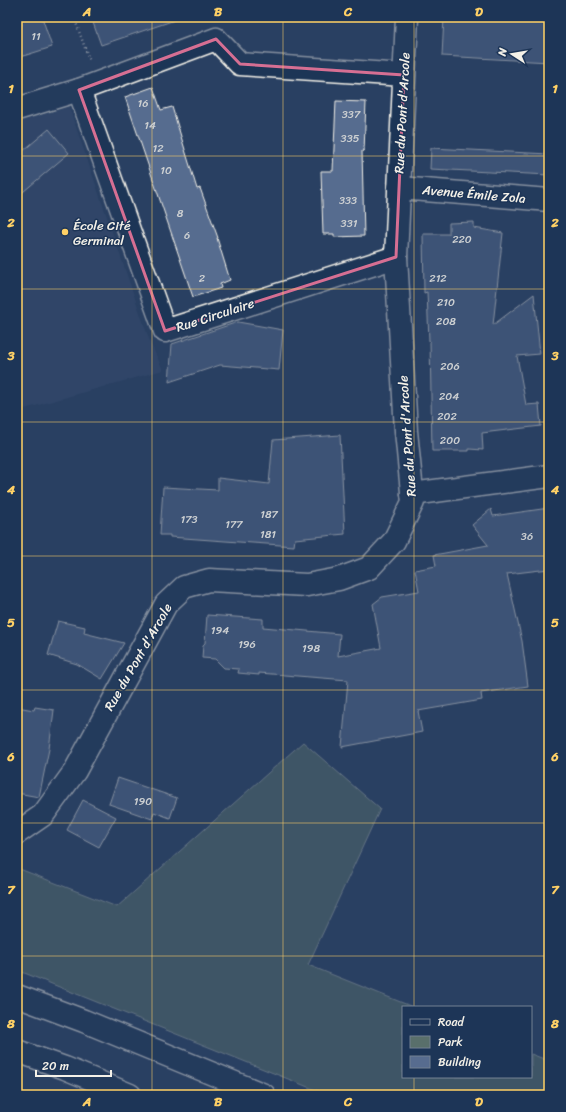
<svg xmlns="http://www.w3.org/2000/svg" width="566" height="1112" viewBox="0 0 566 1112" font-family="Sriracha,sans-serif">
<style>
.built{fill:#374d70}
.green{fill:#596f6b;stroke:#a6b0aa}
.building{fill:#576c8f;stroke:#f4f1e8}
.lines{fill:none;stroke-linecap:round;stroke-linejoin:round}
.street-casing{stroke:#f4f1e8;stroke-width:25}
.highway-casing{stroke:#f4f1e8;stroke-width:25}
.path{stroke:#f4f1e8;stroke-width:2.5;stroke-dasharray:1 3;stroke-linecap:butt}
.street{stroke:#1d3557;stroke-width:22}
.highway{stroke:#1d3557;stroke-width:22}
.marked{fill:none;stroke:#d66f93;stroke-width:3;stroke-linejoin:round}
.grid{fill:none;stroke:#ffd166;stroke-width:1;stroke-opacity:0.55}
.poi-dot{fill:#ffd166;stroke:#1d3557;stroke-width:1.5}
.labels{text-anchor:middle;dominant-baseline:central;stroke-width:3;stroke-linejoin:round;paint-order:stroke}
.number-label{font-size:11px;fill:#cdd0d2}
.street-label{font-size:13px;fill:#f4f1e8;stroke:#1d3557}
.poi-label{font-size:13px;fill:#f4f1e8;stroke:#1d3557;text-anchor:start}
.neatline{fill:none;stroke:#ffd166;stroke-width:1.5}
.grid-label{font-size:13px;text-anchor:middle;font-weight:bold;fill:#ffd166}
</style>
<rect width="100%" height="100%" fill="#294062"/>
<filter id="ink" filterUnits="userSpaceOnUse"><feTurbulence type="fractalNoise" baseFrequency=".025" numOctaves="2"/><feDisplacementMap in="SourceGraphic" scale="8" xChannelSelector="R" yChannelSelector="G"/><feConvolveMatrix kernelMatrix="1 2 1 2 8 2 1 2 1" color-interpolation-filters="sRGB"/></filter>
<g filter="url(#ink)">
<!-- built -->
<path class="built" d="M69,107L150,342L163,370L17,411V122Z"/>
<!-- green -->
<path class="green" d="M303,742L380,809L308,965L413,1007H403V1077H531V1054L549,1061V1095H328L17,970V868L117,907Z"/>
<!-- building -->
<g class="building">
<path d="M19,17H42L52,47L17,58V27L22,25Z"/>
<path d="M91,17H174L175,20L101,45Z"/>
<path d="M444,17H526L549,18V62L442,56Z"/>
<path d="M153,87L161,110L172,107L197,189L200,188L218,238H217L230,280L220,284L221,288L193,297L125,97Z"/>
<path d="M336,101L366,102L364,151H362L364,236L334,237V234H323L321,171H333Z"/>
<path d="M49,129L69,153L17,197V156Z"/>
<path d="M431,148L549,154V175L430,169Z"/>
<path d="M474,222V228L503,233L493,325L534,294L540,354L517,356L526,405L539,404L541,426L482,433L483,450L469,449V451H432L430,341H429L427,292L424,293L423,234H449V223Z"/>
<path d="M238,322L283,330L279,370L220,365L169,382L172,344Z"/>
<path d="M340,435L345,534L295,539L294,546L170,537V535H160L163,487L218,490V478L269,484L273,440Z"/>
<path d="M549,508V569L507,574L522,641L528,686L481,693L482,700L418,711L422,732L342,747L348,680L259,673V675L238,673L239,669L224,668L215,659L202,658L203,645L205,643L207,615L263,619V627L340,634L338,656L381,648L373,604L382,597L419,591L415,570L436,566L434,555L488,545L472,525L491,509L493,516Z"/>
<path d="M58,621L85,627L84,633L124,643L102,679L77,664L48,655Z"/>
<path d="M17,707L34,710L35,707L54,710L49,749L39,797L17,793Z"/>
<path d="M118,778L177,798L170,818L154,812L152,819L109,804Z"/>
<path d="M83,800L116,817L99,847L67,830Z"/>
</g>
<g class="lines">
<!-- street casing -->
<g class="street-casing">
<g id="street">
<path d="M79,90L165,331L396,257"/>
<path d="M17,109L79,90L216,39L240,64L404,75"/>
<path d="M399,188L549,200"/>
<path d="M412,494L549,476"/>
<path d="M17,833L43,815L75,771L166,604L184,587L209,580L307,585L339,579L369,568L394,541L413,502L406,431L396,257L407,17"/>
</g>
</g>
<!-- highway casing -->
<g class="highway-casing">
<g id="highway">
<path d="M17,996L84,1021L264,1095"/>
<path d="M17,1051L65,1068L130,1095"/>
</g>
</g>
<!-- path -->
<path class="path" d="M74,17L90,62"/>
<!-- street -->
<use href="#street" class="street"/>
<!-- highway -->
<use href="#highway" class="highway"/>
</g>
</g>
<!-- marked area -->
<path d="M0 0H566V1112H0ZM216,39L240,64L404,75L396,257L165,331L79,90Z" fill="#294062" fill-opacity=".55" fill-rule="evenodd"/>
<path class="marked" d="M216,39L240,64L404,75L396,257L165,331L79,90Z"/>
<!-- grid -->
<path class="grid" d="M152,17V1095M283,17V1095M414,17V1007M17,156H549M17,289H549M17,422H549M17,556H549M17,690H549M17,823H549M17,956H549M414,1077V1095"/>
<!-- markers -->
<circle class="poi-dot" cx="65" cy="232" r="4"/>
<g class="labels">
<!-- number labels -->
<g class="number-label">
<text x="36" y="36">11</text>
<text x="143" y="103">16</text>
<text x="351" y="114">337</text>
<text x="150" y="125">14</text>
<text x="350" y="138">335</text>
<text x="158" y="148">12</text>
<text x="166" y="170">10</text>
<text x="348" y="200">333</text>
<text x="180" y="213">8</text>
<text x="349" y="223">331</text>
<text x="187" y="235">6</text>
<text x="462" y="239">220</text>
<text x="202" y="278">2</text>
<text x="438" y="278">212</text>
<text x="446" y="302">210</text>
<text x="446" y="321">208</text>
<text x="450" y="366">206</text>
<text x="449" y="396">204</text>
<text x="447" y="416">202</text>
<text x="450" y="440">200</text>
<text x="269" y="514">187</text>
<text x="189" y="519">173</text>
<text x="234" y="524">177</text>
<text x="268" y="534">181</text>
<text x="527" y="536">36</text>
<text x="220" y="630">194</text>
<text x="247" y="644">196</text>
<text x="311" y="648">198</text>
<text x="143" y="801">190</text>
</g>
<!-- street labels -->
<g class="street-label">
<text transform="translate(402 113) rotate(-87)">Rue du Pont d'Arcole</text>
<text transform="translate(474 194) rotate(5)">Avenue Émile Zola</text>
<text transform="translate(215 315) rotate(-18)">Rue Circulaire</text>
<text transform="translate(407 436) rotate(-94)">Rue du Pont d'Arcole</text>
<text transform="translate(138 657) rotate(-60)">Rue du Pont d'Arcole</text>
</g>
<!-- poi labels -->
<g class="poi-label">
<text x="73" y="225">École Cité<tspan x="73" dy="15">Germinal</tspan></text>
</g>
</g>
<!-- margin -->
<rect width="566" height="1112" fill="none" stroke="#1d3557" stroke-width="44"/>
<!-- legend -->
<rect x="402" y="1006" width="130" height="72" fill="#1d3557" stroke="#738091"/>
<rect x="410" y="1019" width="20" height="6" fill="#1d3557" stroke="#738091"/>
<text x="438" y="1026" font-size="12" fill="#f4f1e8">Road</text>
<rect x="410" y="1036" width="20" height="12" fill="#596f6b" stroke="#738091"/>
<text x="438" y="1046" font-size="12" fill="#f4f1e8">Park</text>
<rect x="410" y="1056" width="20" height="12" fill="#576c8f" stroke="#738091"/>
<text x="438" y="1066" font-size="12" fill="#f4f1e8">Building</text>
<!-- north arrow -->
<g transform="translate(512 54) rotate(282)" stroke="#1d3557" stroke-width="3" paint-order="stroke">
<path d="M0-3L7 15L0 10L-7 15Z" fill="#f4f1e8"/>
<text y="-6" font-size="11" font-weight="bold" text-anchor="middle" fill="#f4f1e8">N</text>
</g>
<!-- scale -->
<path d="M36 1070v6h75v-6" fill="none" stroke="#f4f1e8" stroke-width="2"/>
<text x="42" y="1070" font-size="12" fill="#f4f1e8" stroke="#1d3557" stroke-width="3" paint-order="stroke">20 m</text>
<rect x="22" y="22" width="522" height="1068" class="neatline"/>
<g class="grid-label">
<text x="87" y="16">A</text>
<text x="218" y="16">B</text>
<text x="348" y="16">C</text>
<text x="479" y="16">D</text>
<text x="11" y="93">1</text>
<text x="555" y="93">1</text>
<text x="11" y="227">2</text>
<text x="555" y="227">2</text>
<text x="11" y="360">3</text>
<text x="555" y="360">3</text>
<text x="11" y="494">4</text>
<text x="555" y="494">4</text>
<text x="11" y="627">5</text>
<text x="555" y="627">5</text>
<text x="11" y="761">6</text>
<text x="555" y="761">6</text>
<text x="11" y="894">7</text>
<text x="555" y="894">7</text>
<text x="11" y="1028">8</text>
<text x="555" y="1028">8</text>
<text x="87" y="1106">A</text>
<text x="218" y="1106">B</text>
<text x="348" y="1106">C</text>
<text x="479" y="1106">D</text>
</g>
</svg>
